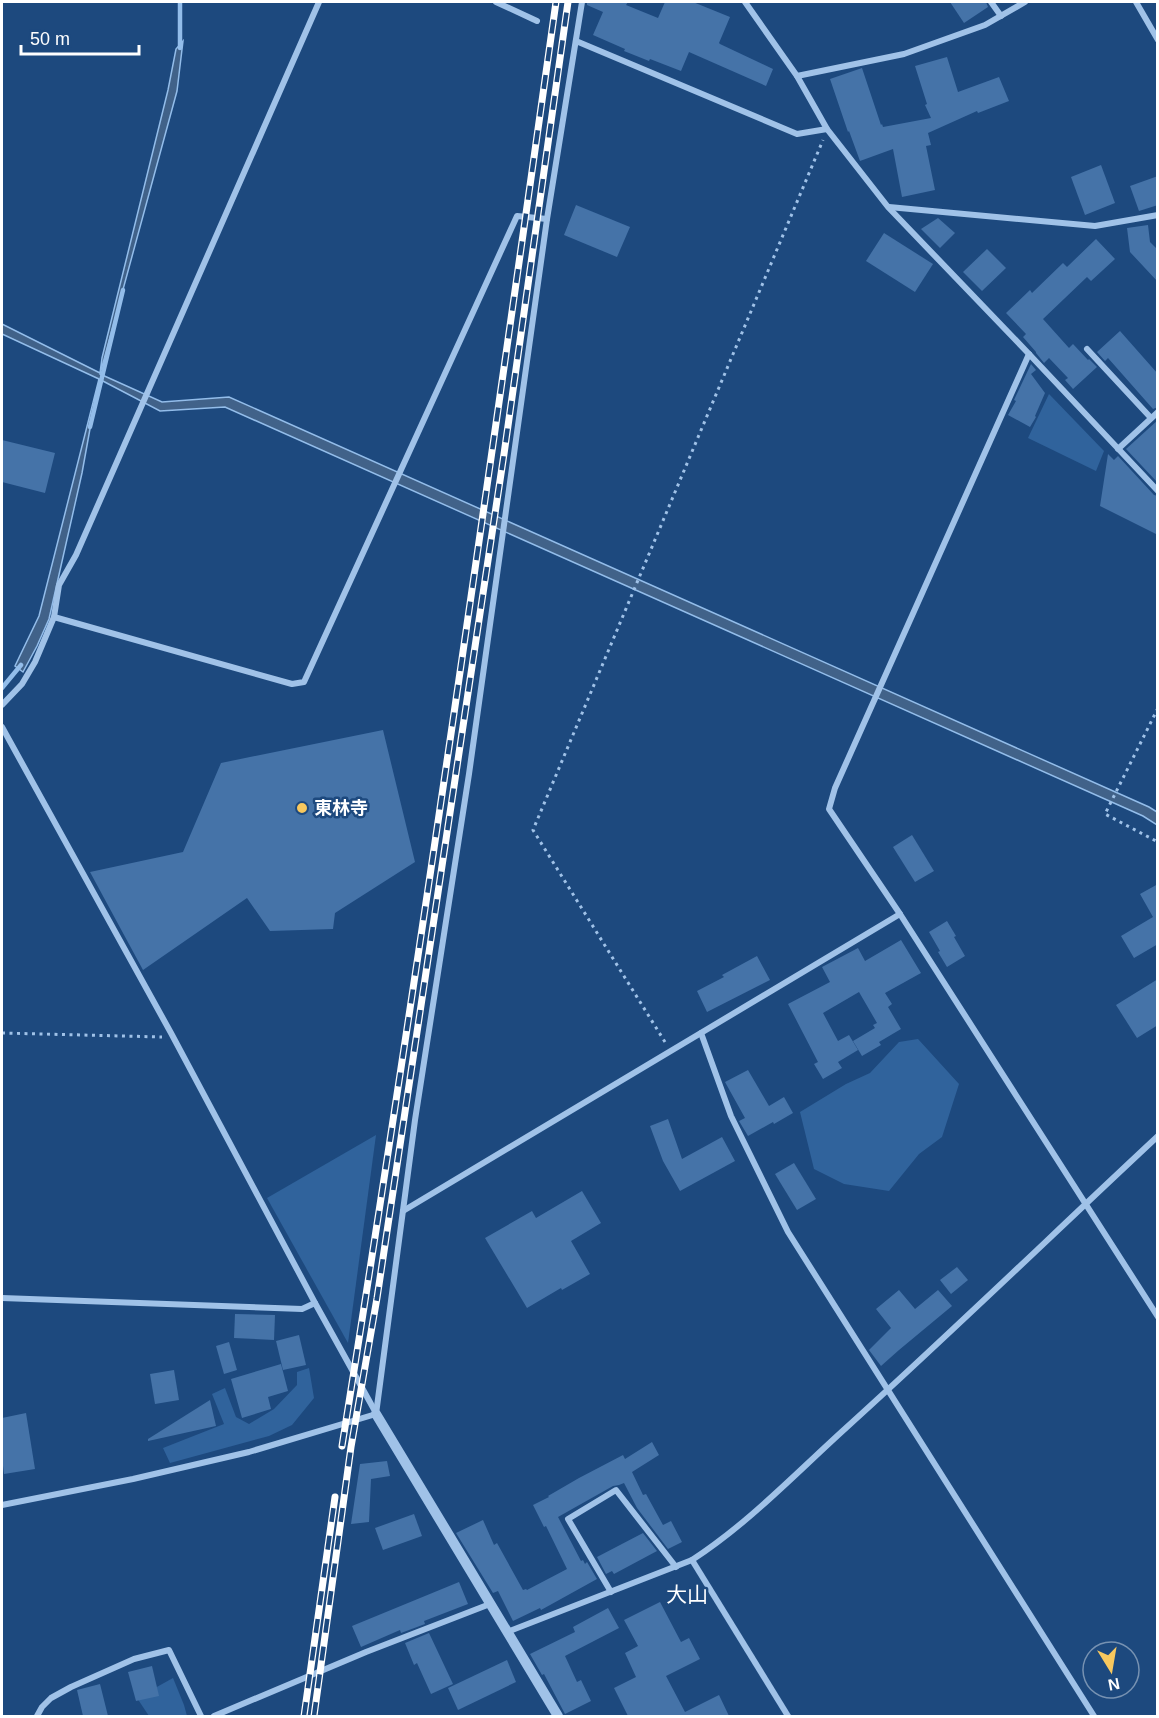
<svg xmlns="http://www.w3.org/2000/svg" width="1159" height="1718" viewBox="0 0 1159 1718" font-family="Helvetica,'Noto Sans JP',sans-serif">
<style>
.green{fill:#30639c}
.water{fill:#416289;stroke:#93bdea;stroke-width:1.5}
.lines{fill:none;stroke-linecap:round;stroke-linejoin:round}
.stream{stroke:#93bdea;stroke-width:4.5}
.building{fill:#4573a8}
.path{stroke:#a0c2e8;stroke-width:3;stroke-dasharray:3 4.5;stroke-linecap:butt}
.minor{stroke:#a0c2e8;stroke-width:6}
.tertiary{stroke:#a0c2e8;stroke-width:10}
.rail-casing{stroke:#fff;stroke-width:7}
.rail{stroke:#1d497e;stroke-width:4.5;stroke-dasharray:14;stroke-linecap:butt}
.poi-dot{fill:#f8c85e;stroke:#1d497e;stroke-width:2}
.labels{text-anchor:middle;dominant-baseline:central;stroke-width:5;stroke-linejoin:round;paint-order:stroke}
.poi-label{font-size:18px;font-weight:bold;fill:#fff;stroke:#1d497e;text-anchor:start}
.quarter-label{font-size:21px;fill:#fff;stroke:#1d497e}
</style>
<rect width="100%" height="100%" fill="#1d497e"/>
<!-- green -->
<g class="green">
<path d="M1049,394L1104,451L1096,471L1028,438Z"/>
<path d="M918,1039L959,1084L942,1137L919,1154L889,1191L844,1184L814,1169L800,1112L846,1084L870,1073L899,1042Z"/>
<path d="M376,1135L348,1343L267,1198Z"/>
<path d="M309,1368L314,1398L292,1425L269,1436L170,1463L163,1448L224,1424L212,1394L225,1388L236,1417L249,1424L274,1409L297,1385V1372Z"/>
<path d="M173,1678L184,1705L187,1716H149L137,1698Z"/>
</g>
<!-- water -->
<path class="water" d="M183,41L177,91L100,374L162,402L229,397L1149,807L1157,812V825L1143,816L225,407L160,411L99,379L82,473L49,619L37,646L23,672L15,666L39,616L99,379L2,334V324L100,373L102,358L168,90L176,49Z"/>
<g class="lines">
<!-- stream -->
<g class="stream">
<path d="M180,2V48"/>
<path d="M90,427L123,290"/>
<path d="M2,688L21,665"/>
</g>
</g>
<!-- building -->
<g class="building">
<path d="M587,2H628L626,5L658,18L665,2H693L730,17L719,43L720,44L773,69L766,86L689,52L681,71L650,59L649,61L624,51L625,49L593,35L603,12L587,5Z"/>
<path d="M950,2H986L988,7L964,23Z"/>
<path d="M947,57L958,92L999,77L1009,101L978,113L977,111L928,133L931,145L926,146L935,190L902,197L893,149L860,161L849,131L848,132L830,79L862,68L881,125L882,124L883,127L931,118L925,105L927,104L915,66Z"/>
<path d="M1101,165L1115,203L1085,215L1071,177Z"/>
<path d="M1158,176V205L1139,211L1130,186Z"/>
<path d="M576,205L630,227L617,257L564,235Z"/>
<path d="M938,218L955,233L940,248L921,229Z"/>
<path d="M1148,225L1150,242L1158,250V282L1130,252L1127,228Z"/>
<path d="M884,233L933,264L915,292L866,261Z"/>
<path d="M1096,239L1115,259L1091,281L1087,277L1043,319L1069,348L1073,344L1088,360L1089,359L1097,367L1073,389L1065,380L1068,378L1049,358L1044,363L1036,353V352L1023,337L1026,334L1006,313L1030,290L1032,293L1063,263L1067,267Z"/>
<path d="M987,249L1006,268L982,291L963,272Z"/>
<path d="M1120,331L1158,374V407L1153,409L1108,358L1105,361L1097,352Z"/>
<path d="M1031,364L1036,370L1031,374L1045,393L1035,416L1036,417L1030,427L1008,415L1016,401L1014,400Z"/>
<path d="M1158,420V483L1126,449Z"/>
<path d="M2,440L55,453L45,493L2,482Z"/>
<path d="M1108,454L1114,460L1118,456L1154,495L1158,496V535L1100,506Z"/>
<path d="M383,730L415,862L335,913L333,929L270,931L247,898L143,970L90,872L183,852L221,763Z"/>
<path d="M912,835L934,871L915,882L893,847Z"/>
<path d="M1158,884V944L1134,958L1121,936L1153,917L1140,894Z"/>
<path d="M947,921L956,936L954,937L965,956L947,967L938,952L940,951L929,932Z"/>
<path d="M901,940L921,973L885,993L892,1004L888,1007L901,1029L879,1042L881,1045L862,1056L853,1041L875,1028L873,1025L877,1023L859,992L823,1013L838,1041L849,1035L858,1050L838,1062L842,1068L823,1079L814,1064L818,1062L788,1004L830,982L822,967L858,948L865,961Z"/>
<path d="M757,956L770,980L707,1012L697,991L724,977L722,975Z"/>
<path d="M1158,979V1025L1137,1038L1116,1005Z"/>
<path d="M748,1070L769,1106L784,1097L793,1113L774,1124L773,1122L748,1136L739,1121L745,1118L725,1082Z"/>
<path d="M668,1119L682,1159L722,1137L735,1161L680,1191L663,1161L650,1126Z"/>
<path d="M794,1163L816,1199L797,1210L775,1174Z"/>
<path d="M582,1191L601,1223L571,1241L590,1274L562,1290L561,1288L527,1308L485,1238L532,1211L536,1218Z"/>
<path d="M957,1267L968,1280L951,1294L940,1280Z"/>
<path d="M899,1290L915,1309L938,1290L952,1306L899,1350L881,1366L869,1350L891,1328L876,1309Z"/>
<path d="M235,1314L275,1315L274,1340L234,1338Z"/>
<path d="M299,1335L306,1365L283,1370L276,1341Z"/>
<path d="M229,1342L237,1370L224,1374L216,1346Z"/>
<path d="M281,1364L288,1391L268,1397L271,1409L242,1418L231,1379Z"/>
<path d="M174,1370L179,1400L155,1404L150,1374Z"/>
<path d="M210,1400L216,1426L148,1441V1439Z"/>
<path d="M26,1413L35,1469L4,1474L2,1458V1418Z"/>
<path d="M652,1442L659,1455L632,1472L643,1495L646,1494L663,1525L671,1521L682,1542L668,1549L637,1508L624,1483L619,1485L613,1486L558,1517L581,1561L583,1560L585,1564L587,1562L597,1579L541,1610L540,1608L513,1621L498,1591L493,1593L456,1533L483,1520L494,1545L497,1543L523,1590L526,1589L527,1590L567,1569L546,1526L544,1527L533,1505L549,1497L548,1496L579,1478L623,1455L625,1459Z"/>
<path d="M387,1461L390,1476L371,1479L369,1522L351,1524L360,1464Z"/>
<path d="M414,1514L422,1536L383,1550L375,1528Z"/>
<path d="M643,1533L657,1551L614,1574L612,1571L606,1574L597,1557Z"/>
<path d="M459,1582L468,1604L424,1621L425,1624L401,1633L400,1630L361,1647L352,1626Z"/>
<path d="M660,1602L681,1642L689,1638L700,1659L666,1676L685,1712L719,1695L729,1716H628L614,1688L636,1677L625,1653L638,1646L624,1620Z"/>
<path d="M608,1608L619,1628L565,1656L577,1682L581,1680L591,1701L565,1714L544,1674L542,1675L530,1654L575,1632L573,1627Z"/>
<path d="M429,1633L453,1684L431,1694L417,1663L414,1665L405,1643Z"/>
<path d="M507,1660L516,1682L458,1710L448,1688Z"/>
<path d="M152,1666L159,1696L136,1701L128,1672Z"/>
<path d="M100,1684L108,1716H83L77,1690Z"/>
</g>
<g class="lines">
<!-- path -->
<g class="path">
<path d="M1158,708L1105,814L1158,842"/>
<path d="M2,1033L162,1037"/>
<path d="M665,1042L533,830L823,140"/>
</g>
<!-- minor -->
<g class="minor">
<path d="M496,2L537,21"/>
<path d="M745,2L797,76L827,129L888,207L1029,354L1158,491"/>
<path d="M991,2L1001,16"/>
<path d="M1136,2L1158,40"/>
<path d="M576,41L797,134L827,129"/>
<path d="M797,76L904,54L985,25L1025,2"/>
<path d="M889,207L1095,226L1158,215"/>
<path d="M1087,349L1151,418"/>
<path d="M1029,354L835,788L829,809L900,914L1158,1317"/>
<path d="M1118,449L1158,412"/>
<path d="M54,617L292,684L304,682L517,216L547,219"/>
<path d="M2,705L22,684L35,662L54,617L59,585L76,555L319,2"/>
<path d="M2,727L171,1033L315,1303L376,1413"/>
<path d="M701,1033L731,1116L788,1232L1094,1716"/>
<path d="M403,1211L900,914"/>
<path d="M2,1298L302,1309L315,1303"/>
<path d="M376,1414L415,1120L469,774L547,219L582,2"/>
<path d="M2,1505L133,1479L249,1452L376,1414"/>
<path d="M692,1560L788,1716"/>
<path d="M611,1592L568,1519L616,1490L676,1567"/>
<path d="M507,1632L692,1560C749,1523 796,1473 847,1427C952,1332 1054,1233 1158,1136"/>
<path d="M37,1716L42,1707L51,1698L71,1687L134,1659L169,1650L201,1716"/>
<path d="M214,1716L366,1652L490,1604"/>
</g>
<!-- tertiary -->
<path class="tertiary" d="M376,1414L558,1716"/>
<!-- rail casing -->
<g class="rail-casing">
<g id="rail">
<path d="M342,1446C419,966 488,483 556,2"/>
<path d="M304,1716L335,1497"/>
<path d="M314,1716L351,1447L377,1298L504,454L568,2"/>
</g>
</g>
<!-- rail -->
<use href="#rail" class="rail"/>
</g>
<!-- markers -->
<circle class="poi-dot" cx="302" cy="808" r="6"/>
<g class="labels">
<!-- poi labels -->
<g class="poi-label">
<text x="314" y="808">東林寺</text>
</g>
<!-- quarter labels -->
<g class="quarter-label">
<text x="687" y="1594">大山</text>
</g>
</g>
<!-- border -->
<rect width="1159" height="1718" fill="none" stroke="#ffffff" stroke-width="6"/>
<!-- north arrow -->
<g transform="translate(1111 1670) rotate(169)"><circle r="28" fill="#1d497e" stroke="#7792b2" stroke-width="1.5"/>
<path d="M0-4.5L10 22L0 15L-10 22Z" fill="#f8c85e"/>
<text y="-9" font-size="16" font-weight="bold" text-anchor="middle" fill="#ffffff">N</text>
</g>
<!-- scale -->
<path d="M21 45v9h118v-9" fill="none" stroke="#ffffff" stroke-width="3"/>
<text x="30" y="45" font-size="18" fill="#ffffff" stroke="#1d497e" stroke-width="4.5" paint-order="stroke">50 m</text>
</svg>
